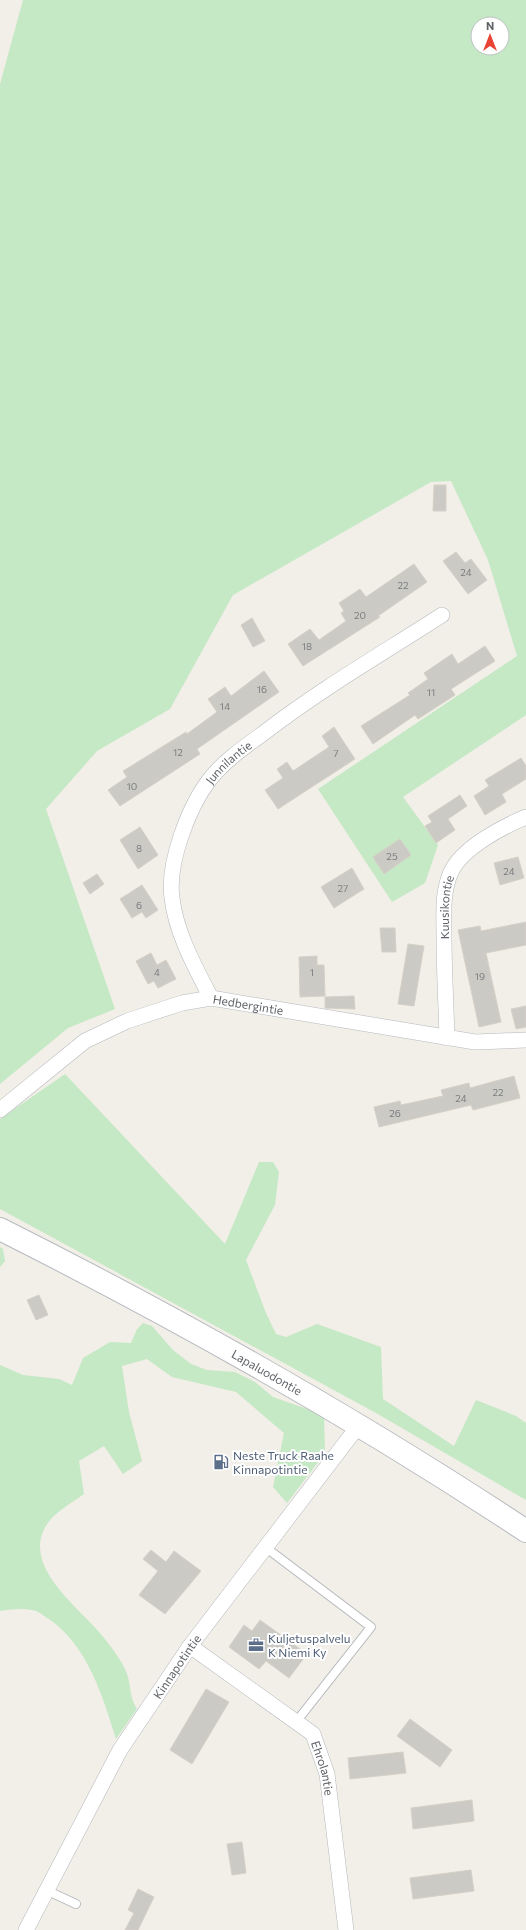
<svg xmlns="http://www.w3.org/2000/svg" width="526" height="1930" viewBox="0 0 526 1930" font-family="Commissioner,sans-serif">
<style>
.green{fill:#c5e8c5;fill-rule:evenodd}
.building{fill:#cccac5;stroke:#d6d1c6}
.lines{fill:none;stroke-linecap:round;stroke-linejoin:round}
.lane-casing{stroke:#b5b8bc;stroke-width:10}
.street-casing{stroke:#b5b8bc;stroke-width:16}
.secondary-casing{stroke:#b6babf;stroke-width:24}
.lane{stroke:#fff;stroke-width:8}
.street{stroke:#fff;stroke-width:15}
.secondary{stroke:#fff;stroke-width:22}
.labels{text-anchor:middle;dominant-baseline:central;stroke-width:4;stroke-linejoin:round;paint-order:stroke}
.number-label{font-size:10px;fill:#7a7d7f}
.street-label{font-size:12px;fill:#5f6368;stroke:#fff}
.service-label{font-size:12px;fill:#4e5e75;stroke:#fff;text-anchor:start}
</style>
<rect width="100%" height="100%" fill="#f1efe8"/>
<!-- green -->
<g class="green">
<path d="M23,0H526V715L403,797L438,845L425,883L392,902L318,789L517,656L488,560L451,481L431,482L233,595L170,709L97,751L46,809L115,1009L68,1028L0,1084V84ZM478,24H502V48H478Z"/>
<path d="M65,1074L225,1244L259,1162H273L279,1172L275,1205L246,1260L266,1313L276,1334L286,1337L317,1324L381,1347L383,1399L454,1446L476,1400L516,1416L526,1423V1500L376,1413L0,1209V1119Z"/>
<path d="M0,1247L3,1249L5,1261L0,1267Z"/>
<path d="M143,1323L152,1326L173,1350L191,1364L207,1370L235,1372L255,1382L273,1397L324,1415L325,1453L287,1503L273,1487L284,1433L236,1392L172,1377L147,1359L122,1366L129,1412L142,1461L123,1474L104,1446L79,1461L84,1494C73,1502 59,1510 50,1520C14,1566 85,1610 108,1643C115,1652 125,1666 128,1677C131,1689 130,1698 137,1709L116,1739C103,1697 88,1646 49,1619C45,1617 41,1613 36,1611C24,1608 13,1609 0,1611V1365L23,1375L59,1379L72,1385L83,1358L110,1342L131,1343L137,1329Z"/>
</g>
<!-- building -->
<g class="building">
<path d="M434,485H446V511H433Z"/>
<path d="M456,552L465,563L471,559L487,580L468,594L443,561Z"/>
<path d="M414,564L427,582L378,616L380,617L303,666L288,644L310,629L319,640L346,621L341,613L344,611L339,603L360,589L366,597Z"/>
<path d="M252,618L265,641L253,647L241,625Z"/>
<path d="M485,646L495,661L451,689L455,695L418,719L415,715L373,744L361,726L410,695L408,693L428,679L424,673L452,654L458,664Z"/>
<path d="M264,671L279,692L197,749L200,754L120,806L108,790L127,777L123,771L186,732L187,734L217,712L208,699L225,687L231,696Z"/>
<path d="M334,727L355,759L278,809L265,790L283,778L277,769L287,762L293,771L329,747L322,736Z"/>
<path d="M521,758L526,766V779L502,794L506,802L485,815L474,796L489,786L485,780Z"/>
<path d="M460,795L467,806L448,819L455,830L436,843L425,826L432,822L428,816Z"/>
<path d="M140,827L158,855L138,869L120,840Z"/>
<path d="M400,839L411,855L384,874L373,857Z"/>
<path d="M518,857L524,878L500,885L494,863Z"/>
<path d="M352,868L364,889L334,908L321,887Z"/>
<path d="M97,874L104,884L90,894L83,883Z"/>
<path d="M142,885L158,910L146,918L142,912L132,918L120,899Z"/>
<path d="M526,922V945L486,953L501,1022L479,1027L458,930L480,926L481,931Z"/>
<path d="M380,928H395L396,952H382Z"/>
<path d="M408,944L424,946L414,1006L398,1004Z"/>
<path d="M151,953L157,965L166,960L176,979L158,988L154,981L148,984L136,961Z"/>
<path d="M317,956V965H324L325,996L300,997L299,957Z"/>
<path d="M354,996L355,1009L325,1008V997Z"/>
<path d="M526,1006V1027L516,1029L511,1009Z"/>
<path d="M514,1076L520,1098L473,1110L471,1105L379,1127L374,1107L400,1101L401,1105L443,1096L441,1090L469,1083L470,1088Z"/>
<path d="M39,1295L48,1315L36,1320L27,1300Z"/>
<path d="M151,1550L166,1562L174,1551L201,1571L165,1614L139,1595L158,1571L143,1559Z"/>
<path d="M260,1620L307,1654L289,1678L266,1661L259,1669L229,1647L244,1625L252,1631Z"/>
<path d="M206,1689L229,1702L192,1764L170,1750Z"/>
<path d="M410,1719L452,1750L440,1767L397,1736Z"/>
<path d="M403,1752L406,1773L350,1779L348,1758Z"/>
<path d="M472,1800L474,1821L413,1829L411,1808Z"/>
<path d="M242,1842L246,1873L232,1875L227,1844Z"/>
<path d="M471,1870L474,1891L413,1899L410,1878Z"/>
<path d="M138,1889L154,1897L138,1930H125L134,1913L128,1910Z"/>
</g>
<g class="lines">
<!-- lane casing -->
<g class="lane-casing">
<g id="lane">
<path d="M265,1547L371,1627L296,1722"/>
<path d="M48,1891L76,1904"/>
</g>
</g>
<!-- street casing -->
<g class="street-casing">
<g id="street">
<path id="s1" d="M211,998C195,967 176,933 172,898C167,863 189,806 210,779C225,760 246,746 265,732C321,689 383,653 442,615"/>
<path id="s2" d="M447,1038C446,1004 444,969 444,935C444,913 442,892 451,872C462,848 502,827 526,817"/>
<path id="s3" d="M0,1110L85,1041L127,1021L182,1003L211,998L475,1042L526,1040"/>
<path id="s4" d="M190,1646L313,1734L327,1774L346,1930"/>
<path id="s5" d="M26,1930L120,1750L190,1646L359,1425"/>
</g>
</g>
<!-- secondary casing -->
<g class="secondary-casing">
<g id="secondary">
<path id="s6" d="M0,1229C181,1320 357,1419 526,1531"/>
</g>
</g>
<!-- lane -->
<use href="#lane" class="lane"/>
<!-- street -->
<use href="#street" class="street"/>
<!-- secondary -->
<use href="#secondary" class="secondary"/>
</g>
<!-- icons -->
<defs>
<g id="fuel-bare" transform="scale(1.2)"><path d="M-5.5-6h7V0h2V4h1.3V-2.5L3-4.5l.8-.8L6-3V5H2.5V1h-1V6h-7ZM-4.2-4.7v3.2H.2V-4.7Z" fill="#5c6f8a" stroke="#fff" stroke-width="2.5" paint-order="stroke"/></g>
<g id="office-bare" transform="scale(1.2)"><path d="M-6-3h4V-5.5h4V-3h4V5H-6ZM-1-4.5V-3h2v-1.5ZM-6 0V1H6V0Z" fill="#5c6f8a" stroke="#fff" stroke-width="2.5" paint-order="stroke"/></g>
</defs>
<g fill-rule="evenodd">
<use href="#fuel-bare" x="221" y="1462"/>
<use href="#office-bare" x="256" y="1645"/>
</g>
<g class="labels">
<!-- number labels -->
<g class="number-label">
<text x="466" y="572">24</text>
<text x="403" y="585">22</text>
<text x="360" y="615">20</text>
<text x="307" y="646">18</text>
<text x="262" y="689">16</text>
<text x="431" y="692">11</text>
<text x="225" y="706">14</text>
<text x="178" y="752">12</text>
<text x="336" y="753">7</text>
<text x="132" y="786">10</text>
<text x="139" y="848">8</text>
<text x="392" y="856">25</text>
<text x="509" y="871">24</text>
<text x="343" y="888">27</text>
<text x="139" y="905">6</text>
<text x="157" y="972">4</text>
<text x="312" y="972">1</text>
<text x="480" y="976">19</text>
<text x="498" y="1092">22</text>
<text x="461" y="1098">24</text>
<text x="395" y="1113">26</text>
</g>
<!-- street labels -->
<g class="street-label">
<text stroke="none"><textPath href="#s1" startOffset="260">Junnilantie</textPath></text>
<text stroke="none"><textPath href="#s2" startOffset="131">Kuusikontie</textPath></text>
<text stroke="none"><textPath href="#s3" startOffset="281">Hedbergintie</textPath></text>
<text stroke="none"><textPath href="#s6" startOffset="303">Lapaluodontie</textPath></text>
<text stroke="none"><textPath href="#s5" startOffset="304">Kinnapotintie</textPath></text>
<text stroke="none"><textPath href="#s4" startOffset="187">Ehrolantie</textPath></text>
</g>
<!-- service labels -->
<g class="service-label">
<text x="233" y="1455">Neste Truck Raahe<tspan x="233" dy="14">Kinnapotintie</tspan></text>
<text x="268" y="1638">Kuljetuspalvelu<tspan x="268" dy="14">K Niemi Ky</tspan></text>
</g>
</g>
<!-- north arrow -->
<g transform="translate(490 36)"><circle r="19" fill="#ffffff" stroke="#bfc1c3"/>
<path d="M0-3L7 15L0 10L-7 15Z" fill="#ea4335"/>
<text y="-6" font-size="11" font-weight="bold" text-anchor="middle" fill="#5f6368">N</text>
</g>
</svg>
